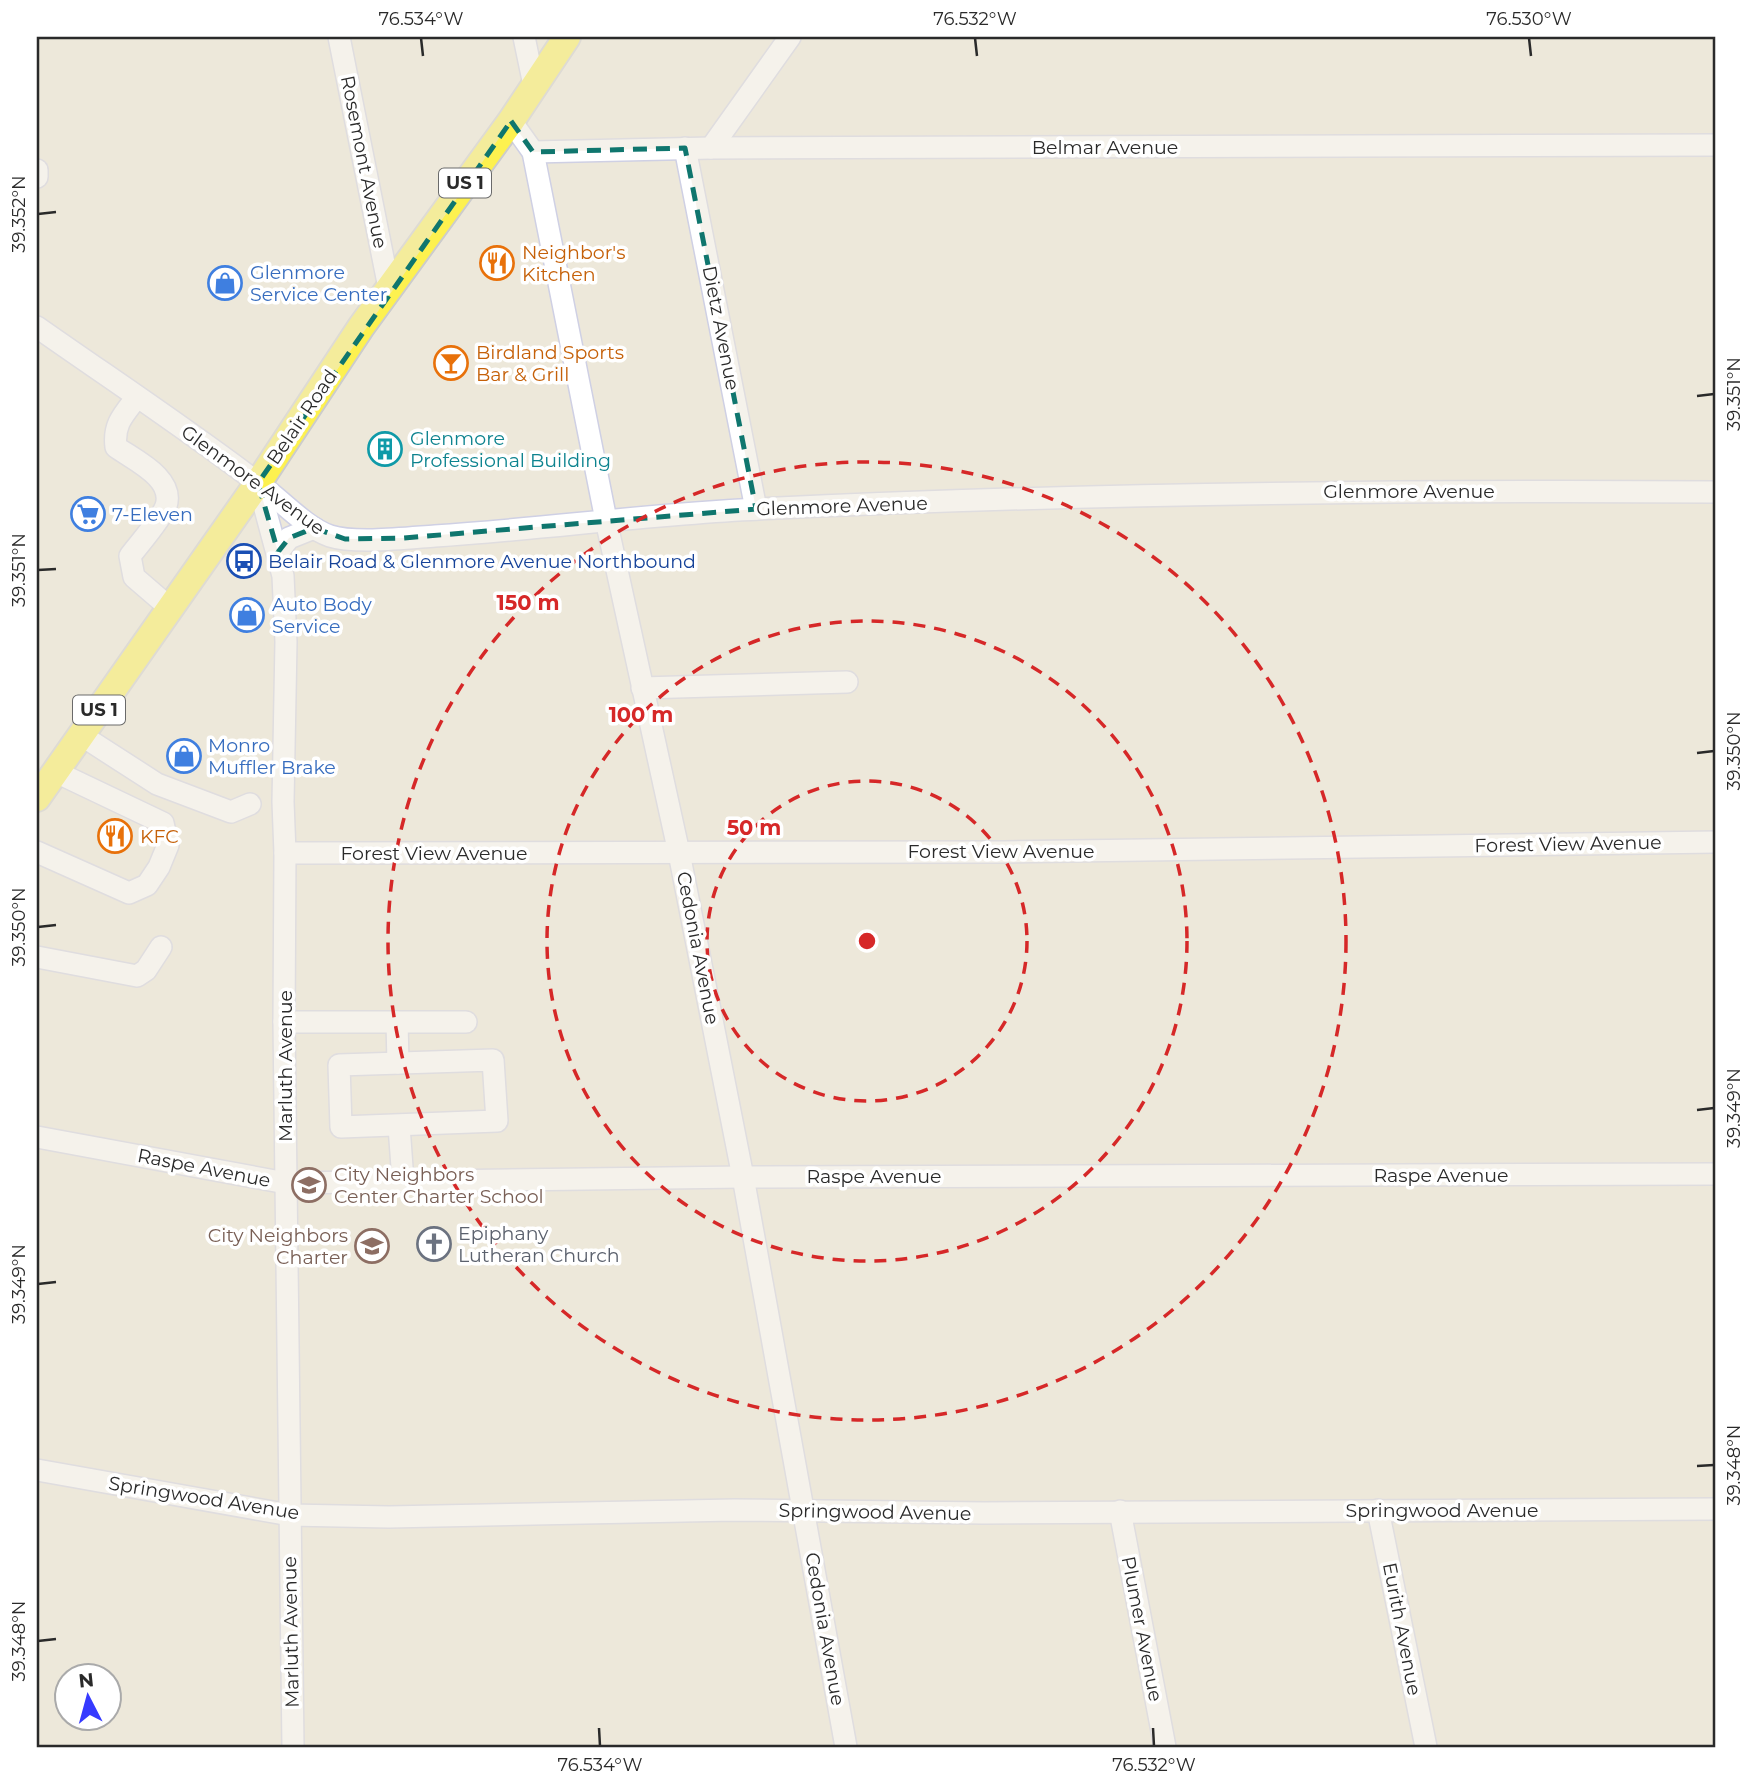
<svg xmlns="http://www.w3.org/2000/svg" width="1753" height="1784" viewBox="0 0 1753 1784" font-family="Montserrat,sans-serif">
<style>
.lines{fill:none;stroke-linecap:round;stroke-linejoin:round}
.minor-casing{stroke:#cfd0e4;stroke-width:24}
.major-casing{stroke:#ccc;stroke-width:30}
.minor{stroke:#fff;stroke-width:21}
.major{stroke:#fdf14f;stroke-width:26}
.marked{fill:none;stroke:#0f766e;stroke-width:5;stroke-dasharray:14 9;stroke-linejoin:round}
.ticks{fill:none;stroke:#2a2a2a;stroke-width:2.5}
.ring{fill:none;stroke:#d62828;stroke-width:3.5;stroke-dasharray:12 9}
.labels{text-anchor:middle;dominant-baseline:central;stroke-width:7;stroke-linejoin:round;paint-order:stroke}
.shield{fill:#fff;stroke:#6a6a6a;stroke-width:2}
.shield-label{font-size:18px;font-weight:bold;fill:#2a2a2a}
.street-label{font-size:19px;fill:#2a2a2a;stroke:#fff}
.food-label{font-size:19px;fill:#c56008;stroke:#fff;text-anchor:start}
.shop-label{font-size:19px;fill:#366cbe;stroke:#fff;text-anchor:start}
.culture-label{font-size:19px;fill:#0d838f;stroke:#fff;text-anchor:start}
.transit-label{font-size:19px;fill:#164399;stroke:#fff;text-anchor:start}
.education-label{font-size:19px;fill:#785e54;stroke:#fff;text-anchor:start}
.worship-label{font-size:19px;fill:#5b616d;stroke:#fff;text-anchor:start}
.centre{fill:#d62828;stroke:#fff;stroke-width:3.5}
.ring-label{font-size:21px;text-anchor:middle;font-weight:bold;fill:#d62828;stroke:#fff;stroke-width:7;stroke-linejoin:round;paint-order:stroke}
.neatline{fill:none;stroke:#2a2a2a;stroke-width:2.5}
.ticks-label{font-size:18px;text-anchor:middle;fill:#2a2a2a}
</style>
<rect width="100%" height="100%" fill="#ede8da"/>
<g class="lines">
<!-- minor casing -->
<g class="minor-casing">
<g id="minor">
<path d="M339,37L389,288"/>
<path d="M524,37L534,85"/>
<path d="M511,121L533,152L606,520L679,853L743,1177L846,1747"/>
<path d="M685,148L756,509"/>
<path d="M711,148L790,37"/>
<path d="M533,152L711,148L1716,145"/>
<path d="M37,170V177"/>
<path d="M37,327C111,379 187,429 259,484C280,499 306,528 330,536C355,544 407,538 435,536C543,529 650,514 759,509C1078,493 1397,490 1716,492"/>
<path d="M137,397C124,414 113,424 116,447C134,460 175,478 166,506C162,518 139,544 130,556L134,577L170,608"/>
<path d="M258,483L283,576L286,642L283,802L285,853L284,1022L293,1747"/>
<path d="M278,552L289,538L314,528"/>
<path d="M642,688L847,682"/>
<path d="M81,735L157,784L231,812L250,804"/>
<path d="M37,852L129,893L147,885L159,867L168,845L163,823L56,772"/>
<path d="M285,853L1004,852L1716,842"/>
<path d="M37,957L137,976L146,970L161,947"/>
<path d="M284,1022H466"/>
<path d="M397,1022L398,1063"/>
<path d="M493,1060L497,1121L341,1127L339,1065Z"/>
<path d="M399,1126L403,1181"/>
<path d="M37,1137L286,1183L743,1177L1716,1174"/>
<path d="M37,1470L290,1515L389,1517L734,1510L984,1513L1716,1509"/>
<path d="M1378,1510L1426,1747"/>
<path d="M1120,1511L1165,1747"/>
</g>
</g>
<!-- major casing -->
<g class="major-casing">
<path id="major" d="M37,798L258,483L361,327L511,121L567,37"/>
</g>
<!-- minor -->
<use href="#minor" class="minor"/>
<!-- major -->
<use href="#major" class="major"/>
</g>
<!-- marked area -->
<path d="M0 0H1753V1784H0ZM511,121L533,152L685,148L756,509L403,538L345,539L314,528L289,538L278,552L258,483Z" fill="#ede8da" fill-opacity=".55" fill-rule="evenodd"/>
<path class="marked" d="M511,121L533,152L685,148L756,509L403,538L345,539L314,528L289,538L278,552L258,483Z"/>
<!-- ticks -->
<path class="ticks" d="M421,38L423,56M975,38L977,56M1529,38L1531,56M38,214L56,212M1697,396L1714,394M38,570L56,569M1697,753L1714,751M38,927L56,925M1697,1110L1714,1108M38,1284L56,1282M1697,1466L1714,1465M38,1641L56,1639M599,1728L600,1746M1153,1728L1154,1746"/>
<!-- distance rings -->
<g class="ring">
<circle cx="867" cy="941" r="160"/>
<circle cx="867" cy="941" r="320"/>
<circle cx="867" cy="941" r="479"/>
</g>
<!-- icons -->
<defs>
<g id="restaurant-ring" transform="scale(1.75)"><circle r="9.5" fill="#fff" stroke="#e8710a" stroke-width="1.5"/><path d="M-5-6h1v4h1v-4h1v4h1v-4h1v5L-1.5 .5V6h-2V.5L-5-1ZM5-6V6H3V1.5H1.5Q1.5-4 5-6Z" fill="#e8710a"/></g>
<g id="shop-ring" transform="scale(1.75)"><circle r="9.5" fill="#fff" stroke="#3f7fe0" stroke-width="1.5"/><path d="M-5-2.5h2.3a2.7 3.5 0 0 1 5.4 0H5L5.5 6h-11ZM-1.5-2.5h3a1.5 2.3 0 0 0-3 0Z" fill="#3f7fe0"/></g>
<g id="bar-ring" transform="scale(1.75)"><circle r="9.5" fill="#fff" stroke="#e8710a" stroke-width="1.5"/><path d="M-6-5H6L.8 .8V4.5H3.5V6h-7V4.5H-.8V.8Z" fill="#e8710a"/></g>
<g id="building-ring" transform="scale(1.75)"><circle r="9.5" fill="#fff" stroke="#0f9aa8" stroke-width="1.5"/><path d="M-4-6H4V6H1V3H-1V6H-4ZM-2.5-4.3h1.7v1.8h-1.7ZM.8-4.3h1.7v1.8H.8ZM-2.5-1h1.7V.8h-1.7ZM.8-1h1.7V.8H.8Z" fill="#0f9aa8"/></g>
<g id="supermarket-ring" transform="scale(1.75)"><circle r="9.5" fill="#fff" stroke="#3f7fe0" stroke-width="1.5"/><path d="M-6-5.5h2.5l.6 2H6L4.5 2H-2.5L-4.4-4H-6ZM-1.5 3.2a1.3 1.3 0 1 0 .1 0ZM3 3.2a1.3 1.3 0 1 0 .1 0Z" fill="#3f7fe0"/></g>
<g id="bus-ring" transform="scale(1.75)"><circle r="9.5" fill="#fff" stroke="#1a4fb4" stroke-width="1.5"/><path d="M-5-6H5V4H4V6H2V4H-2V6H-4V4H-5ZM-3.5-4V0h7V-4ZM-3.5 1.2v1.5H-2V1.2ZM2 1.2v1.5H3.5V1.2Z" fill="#1a4fb4"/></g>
<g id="school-ring" transform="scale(1.75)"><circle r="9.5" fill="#fff" stroke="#8d6e63" stroke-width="1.5"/><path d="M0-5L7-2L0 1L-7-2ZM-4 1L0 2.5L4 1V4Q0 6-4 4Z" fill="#8d6e63"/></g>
<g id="church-ring" transform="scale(1.75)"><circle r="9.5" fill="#fff" stroke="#6b7280" stroke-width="1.5"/><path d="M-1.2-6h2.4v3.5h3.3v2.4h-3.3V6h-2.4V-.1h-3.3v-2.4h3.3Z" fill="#6b7280"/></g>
</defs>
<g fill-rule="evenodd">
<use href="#restaurant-ring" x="497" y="263"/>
<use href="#shop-ring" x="225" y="283"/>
<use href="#bar-ring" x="451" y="363"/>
<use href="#building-ring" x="385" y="449"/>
<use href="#supermarket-ring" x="88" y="514"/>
<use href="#bus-ring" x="244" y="561"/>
<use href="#shop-ring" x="247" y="615"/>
<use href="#shop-ring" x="184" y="756"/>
<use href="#restaurant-ring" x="115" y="836"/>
<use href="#school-ring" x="309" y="1185"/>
<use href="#church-ring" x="434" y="1244"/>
<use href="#school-ring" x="372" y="1246"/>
</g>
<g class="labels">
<!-- shield labels -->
<g class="shield">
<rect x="439" y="168.5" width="52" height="29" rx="5"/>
<rect x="73" y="695.5" width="52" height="29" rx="5"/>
</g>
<g class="shield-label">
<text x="465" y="183">US 1</text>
<text x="99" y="710">US 1</text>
</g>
<!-- street labels -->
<g class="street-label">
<text x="1105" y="147">Belmar Avenue</text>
<text transform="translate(364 162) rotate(79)">Rosemont Avenue</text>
<text transform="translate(721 328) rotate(79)">Dietz Avenue</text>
<text transform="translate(302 417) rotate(-56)">Belair Road</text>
<text transform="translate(253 480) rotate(36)">Glenmore Avenue</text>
<text x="1409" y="491">Glenmore Avenue</text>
<text transform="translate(842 506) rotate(-2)">Glenmore Avenue</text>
<text transform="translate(1568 844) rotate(-1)">Forest View Avenue</text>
<text x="1001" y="851">Forest View Avenue</text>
<text x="434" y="853">Forest View Avenue</text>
<text transform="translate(698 948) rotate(79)">Cedonia Avenue</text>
<text transform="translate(285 1066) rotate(-90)">Marluth Avenue</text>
<text transform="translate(204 1168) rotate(11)">Raspe Avenue</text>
<text x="1441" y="1175">Raspe Avenue</text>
<text x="874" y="1176">Raspe Avenue</text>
<text transform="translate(204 1498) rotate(9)">Springwood Avenue</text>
<text x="1442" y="1510">Springwood Avenue</text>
<text transform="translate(875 1512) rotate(1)">Springwood Avenue</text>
<text transform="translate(825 1629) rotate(80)">Cedonia Avenue</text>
<text transform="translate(1142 1629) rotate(79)">Plumer Avenue</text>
<text transform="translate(1402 1629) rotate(79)">Eurith Avenue</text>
<text transform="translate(291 1632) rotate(-91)">Marluth Avenue</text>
</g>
<!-- food labels -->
<g class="food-label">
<text x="522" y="252">Neighbor's<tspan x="522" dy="22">Kitchen</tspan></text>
<text x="476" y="352">Birdland Sports<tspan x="476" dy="22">Bar &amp; Grill</tspan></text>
<text x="140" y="836">KFC</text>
</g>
<!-- shop labels -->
<g class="shop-label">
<text x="250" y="272">Glenmore<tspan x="250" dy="22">Service Center</tspan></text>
<text x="112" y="514">7-Eleven</text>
<text x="272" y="604">Auto Body<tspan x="272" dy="22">Service</tspan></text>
<text x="208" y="745">Monro<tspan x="208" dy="22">Muffler Brake</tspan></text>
</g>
<!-- culture labels -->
<g class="culture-label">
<text x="410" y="438">Glenmore<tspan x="410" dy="22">Professional Building</tspan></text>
</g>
<!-- transit labels -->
<g class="transit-label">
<text x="268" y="561">Belair Road &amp; Glenmore Avenue Northbound</text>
</g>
<!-- education labels -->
<g class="education-label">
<text x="334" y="1174">City Neighbors<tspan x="334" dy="22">Center Charter School</tspan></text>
<text x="348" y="1235" text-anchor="end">City Neighbors<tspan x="348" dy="22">Charter</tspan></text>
</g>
<!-- worship labels -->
<g class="worship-label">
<text x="458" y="1233">Epiphany<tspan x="458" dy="22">Lutheran Church</tspan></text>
</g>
</g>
<circle cx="867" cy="941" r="10" class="centre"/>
<g class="ring-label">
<text x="528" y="610">150 m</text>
<text x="641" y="722">100 m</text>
<text x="754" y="835">50 m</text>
</g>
<!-- border -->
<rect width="1753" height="1784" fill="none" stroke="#ffffff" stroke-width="77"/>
<!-- north arrow -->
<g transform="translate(88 1697) rotate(354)"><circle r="33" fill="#ffffff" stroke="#aaaaaa" stroke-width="2"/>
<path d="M0-5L12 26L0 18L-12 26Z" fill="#363aff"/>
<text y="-10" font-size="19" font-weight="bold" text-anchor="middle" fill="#2a2a2a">N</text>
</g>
<rect x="38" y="38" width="1676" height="1708" class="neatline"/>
<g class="ticks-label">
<text x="421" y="25">76.534°W</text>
<text x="975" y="25">76.532°W</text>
<text x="1529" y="25">76.530°W</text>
<text transform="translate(19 214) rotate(-90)" y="6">39.352°N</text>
<text transform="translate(1734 394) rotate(-90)" y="6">39.351°N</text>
<text transform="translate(19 570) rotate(-90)" y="6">39.351°N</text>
<text transform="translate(1734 751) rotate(-90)" y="6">39.350°N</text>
<text transform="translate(19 927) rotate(-90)" y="6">39.350°N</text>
<text transform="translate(1734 1108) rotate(-90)" y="6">39.349°N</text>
<text transform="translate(19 1284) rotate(-90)" y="6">39.349°N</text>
<text transform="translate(1734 1465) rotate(-90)" y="6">39.348°N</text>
<text transform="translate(19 1641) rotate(-90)" y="6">39.348°N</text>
<text x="600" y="1771">76.534°W</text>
<text x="1154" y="1771">76.532°W</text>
</g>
</svg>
